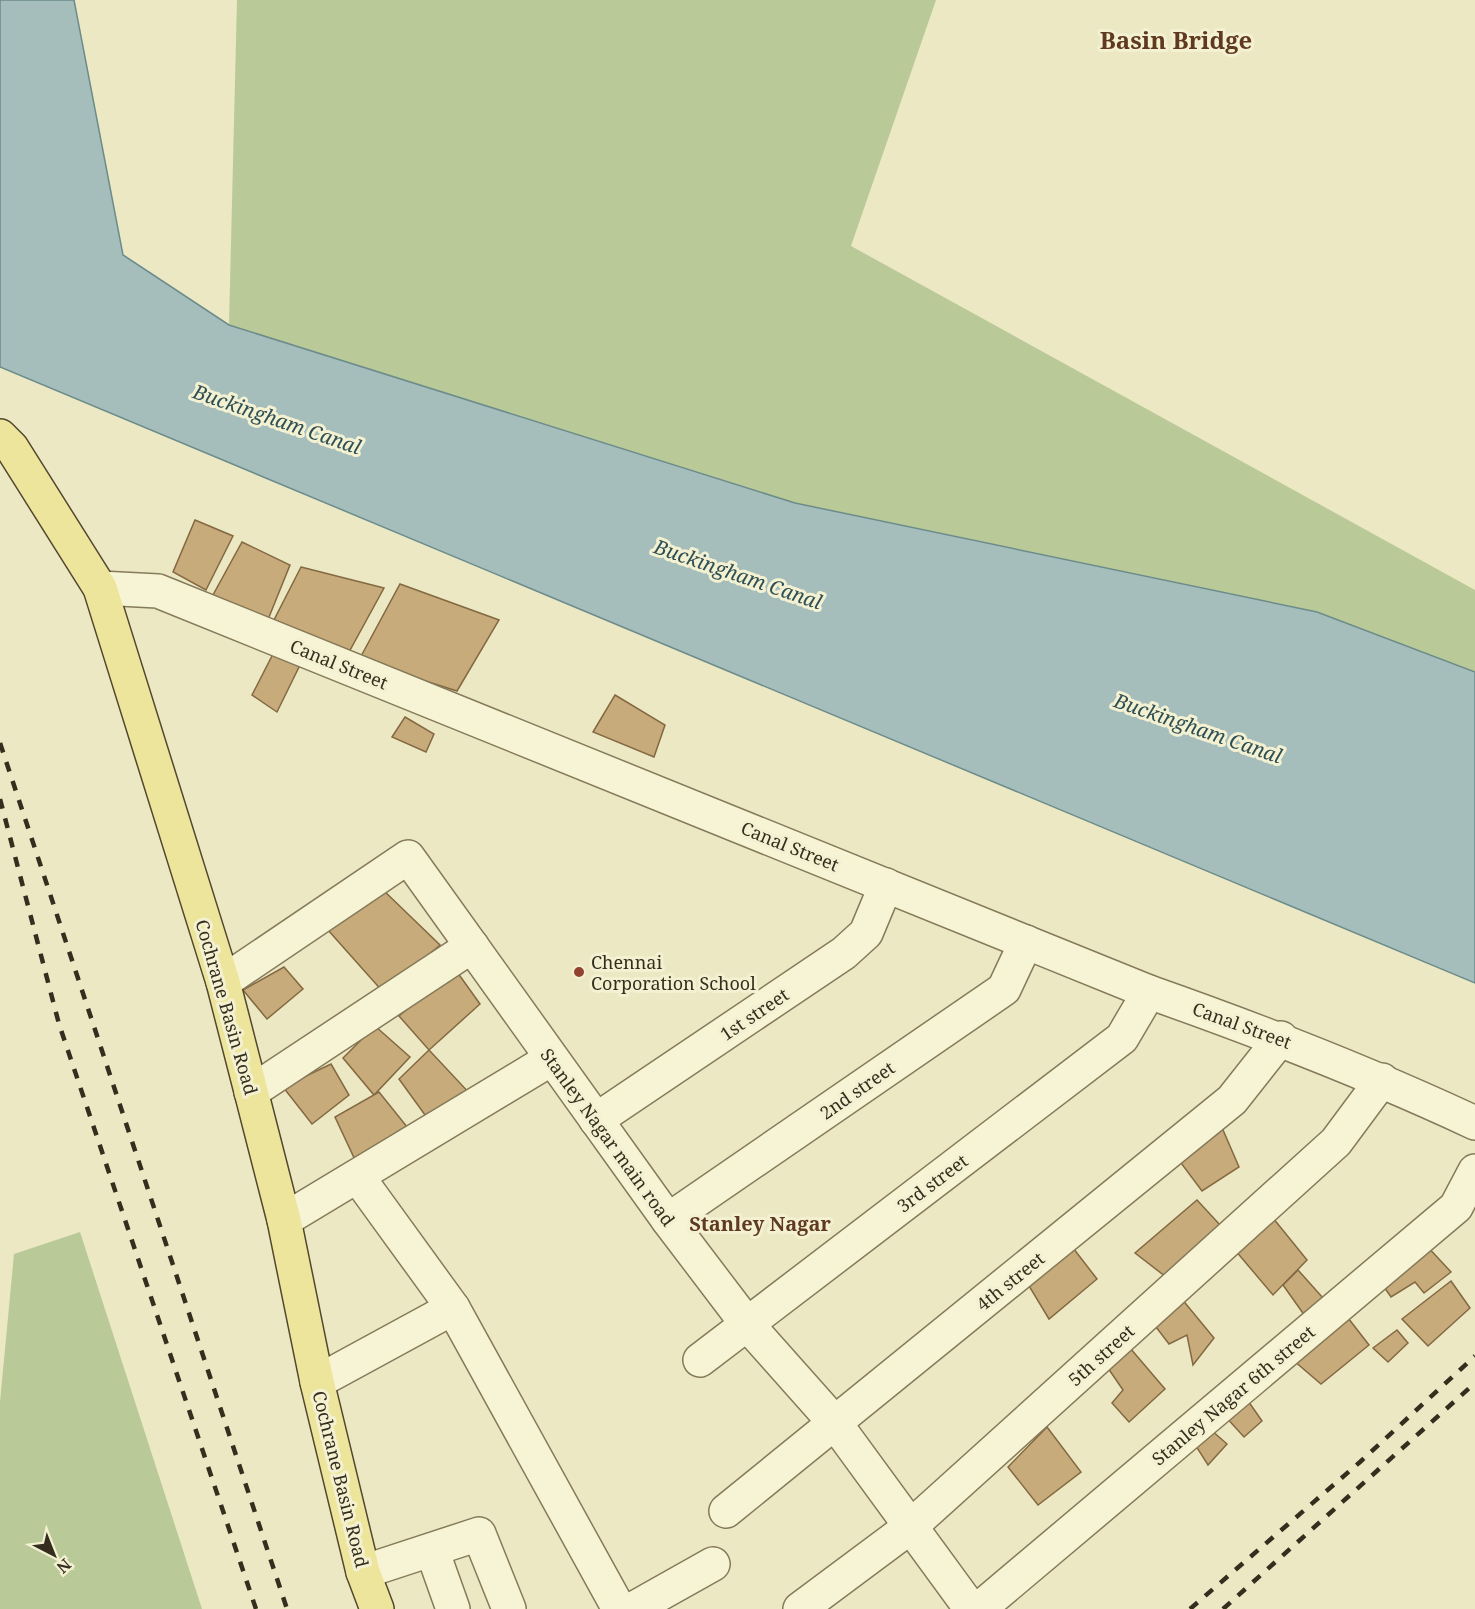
<svg xmlns="http://www.w3.org/2000/svg" width="1475" height="1609" viewBox="0 0 1475 1609" font-family="'Noto Serif',serif">
<style>
.green{fill:#b9c997}
.water{fill:#a5bebc;stroke:#6c8c8b;stroke-width:1.5}
.building{fill:#c8ab7a;stroke:#836942;stroke-width:1.5}
.lines{fill:none;stroke-linecap:round;stroke-linejoin:round}
.minor-casing{stroke:#857a5a;stroke-width:36}
.major-casing{stroke:#52472f;stroke-width:36}
.minor{stroke:#f7f4d5;stroke-width:33}
.major{stroke:#ede59c;stroke-width:33}
.rail{stroke:#352e1e;stroke-width:4.5;stroke-dasharray:10 10;stroke-linecap:butt}
.poi-dot{fill:#91412e;stroke:#f3f1d2;stroke-width:2}
.labels{text-anchor:middle;dominant-baseline:central;stroke-width:6;stroke-linejoin:round;paint-order:stroke}
.street-label{font-size:18px;fill:#352e1e;stroke:#f3f1d2}
.poi-label{font-size:18px;fill:#352e1e;stroke:#f3f1d2;text-anchor:start}
.water-label{font-size:20px;font-style:italic;fill:#2e4f54;stroke:#f3f1d2}
.neighbourhood-label{font-size:20px;font-weight:bold;fill:#603a1f;stroke:#f3f1d2}
.district-label{font-size:24px;font-weight:bold;fill:#603a1f;stroke:#f3f1d2}
</style>
<rect width="100%" height="100%" fill="#ece8c3"/>
<!-- green -->
<g class="green">
<path d="M237,0H936L851,246L1475,590V672L1317,612L795,503L229,325Z"/>
<path d="M80,1232L202,1609H0V1402L14,1254Z"/>
</g>
<!-- water -->
<path class="water" d="M0,0H74L123,255L229,325L795,503L1317,612L1475,672V983L0,367Z"/>
<!-- building -->
<g class="building">
<path d="M195,520L233,536L206,590L173,572Z"/>
<path d="M242,542L290,565L267,622L213,595Z"/>
<path d="M301,567L384,588L349,652L274,620Z"/>
<path d="M400,584L499,620L457,691L359,660Z"/>
<path d="M275,650L300,665L277,712L252,695Z"/>
<path d="M615,695L665,725L654,757L593,732Z"/>
<path d="M405,717L434,734L426,752L392,737Z"/>
<path d="M381,888L440,945L384,993L328,930Z"/>
<path d="M284,967L303,989L267,1019L243,990Z"/>
<path d="M455,969L480,1004L429,1050L399,1016Z"/>
<path d="M375,1026L410,1057L374,1095L343,1058Z"/>
<path d="M429,1050L474,1098L433,1126L399,1079Z"/>
<path d="M331,1064L349,1095L312,1124L283,1087Z"/>
<path d="M379,1092L408,1128L357,1164L335,1117Z"/>
<path d="M1220,1123L1239,1167L1202,1191L1175,1155Z"/>
<path d="M1197,1200L1221,1226L1170,1280L1135,1253Z"/>
<path d="M1273,1218L1307,1260L1273,1295L1235,1250Z"/>
<path d="M1070,1244L1097,1279L1049,1319L1026,1281Z"/>
<path d="M1425,1244L1451,1272L1424,1293L1415,1282L1391,1297L1382,1284Z"/>
<path d="M1298,1270L1323,1298L1305,1316L1283,1285Z"/>
<path d="M1451,1281L1470,1308L1428,1346L1402,1319Z"/>
<path d="M1181,1298L1214,1338L1193,1365L1187,1335L1169,1344L1153,1323Z"/>
<path d="M1345,1314L1369,1345L1321,1384L1293,1360Z"/>
<path d="M1397,1330L1408,1343L1388,1362L1373,1348Z"/>
<path d="M1130,1348L1165,1389L1129,1422L1112,1403L1123,1390L1108,1368Z"/>
<path d="M1246,1398L1262,1421L1244,1437L1225,1416Z"/>
<path d="M1047,1427L1081,1472L1038,1505L1008,1467Z"/>
<path d="M1210,1429L1227,1444L1208,1465L1194,1443Z"/>
</g>
<g class="lines">
<!-- minor casing -->
<g class="minor-casing">
<g id="minor">
<path d="M100,588L158,591L1149,992C1260,1031 1368,1073 1475,1123"/>
<path d="M223,982L408,857L668,1220L747,1324L835,1423L971,1609"/>
<path d="M251,1092L472,946"/>
<path d="M596,1120L844,953L866,933L886,885"/>
<path d="M358,1177L453,1308L619,1609"/>
<path d="M284,1220L551,1059"/>
<path d="M668,1220L1004,989L1026,942"/>
<path d="M700,1360L1122,1038L1149,992"/>
<path d="M317,1382L453,1308"/>
<path d="M726,1511L1232,1100L1281,1038"/>
<path d="M432,1550L453,1609"/>
<path d="M363,1572L479,1534L509,1609"/>
<path d="M633,1609L713,1564"/>
<path d="M800,1609L910,1527L1336,1142L1382,1080"/>
<path d="M979,1609L1456,1207L1475,1171"/>
</g>
</g>
<!-- major casing -->
<g class="major-casing">
<path id="major" d="M0,436L12,448L100,588L223,982L284,1220L317,1382L363,1572L377,1609"/>
</g>
<!-- minor -->
<use href="#minor" class="minor"/>
<!-- major -->
<use href="#major" class="major"/>
<!-- rail -->
<g class="rail">
<path d="M0,743L287,1609"/>
<path d="M0,799L59,1024L256,1609"/>
<path d="M1190,1609L1360,1462L1475,1356"/>
<path d="M1223,1609L1475,1383"/>
</g>
</g>
<!-- markers -->
<circle class="poi-dot" cx="579" cy="972" r="6"/>
<g class="labels">
<!-- street labels -->
<g class="street-label">
<text transform="translate(339 664) rotate(22)">Canal Street</text>
<text transform="translate(790 846) rotate(22)">Canal Street</text>
<text transform="translate(227 1007) rotate(74)">Cochrane Basin Road</text>
<text transform="translate(754 1014) rotate(-34)">1st street</text>
<text transform="translate(1242 1025) rotate(20)">Canal Street</text>
<text transform="translate(857 1090) rotate(-35)">2nd street</text>
<text transform="translate(608 1137) rotate(54)">Stanley Nagar main road</text>
<text transform="translate(932 1183) rotate(-37)">3rd street</text>
<text transform="translate(1010 1281) rotate(-39)">4th street</text>
<text transform="translate(1101 1355) rotate(-42)">5th street</text>
<text transform="translate(1233 1395) rotate(-40)">Stanley Nagar 6th street</text>
<text transform="translate(341 1479) rotate(76)">Cochrane Basin Road</text>
</g>
<!-- poi labels -->
<g class="poi-label">
<text x="591" y="962">Chennai<tspan x="591" dy="21">Corporation School</tspan></text>
</g>
<!-- water labels -->
<g class="water-label">
<text transform="translate(277 419) rotate(19)">Buckingham Canal</text>
<text transform="translate(738 574) rotate(19)">Buckingham Canal</text>
<text transform="translate(1198 728) rotate(19)">Buckingham Canal</text>
</g>
<!-- neighbourhood labels -->
<g class="neighbourhood-label">
<text x="760" y="1223">Stanley Nagar</text>
</g>
<!-- district labels -->
<g class="district-label">
<text x="1176" y="39">Basin Bridge</text>
</g>
</g>
<!-- north arrow -->
<g transform="translate(54 1555) rotate(138)" stroke="#f3f1d2" stroke-width="4.5" paint-order="stroke">
<path d="M0-4.5L10 22L0 15L-10 22Z" fill="#352e1e"/>
<text y="-9" font-size="16" font-weight="bold" text-anchor="middle" fill="#352e1e">N</text>
</g>
</svg>
